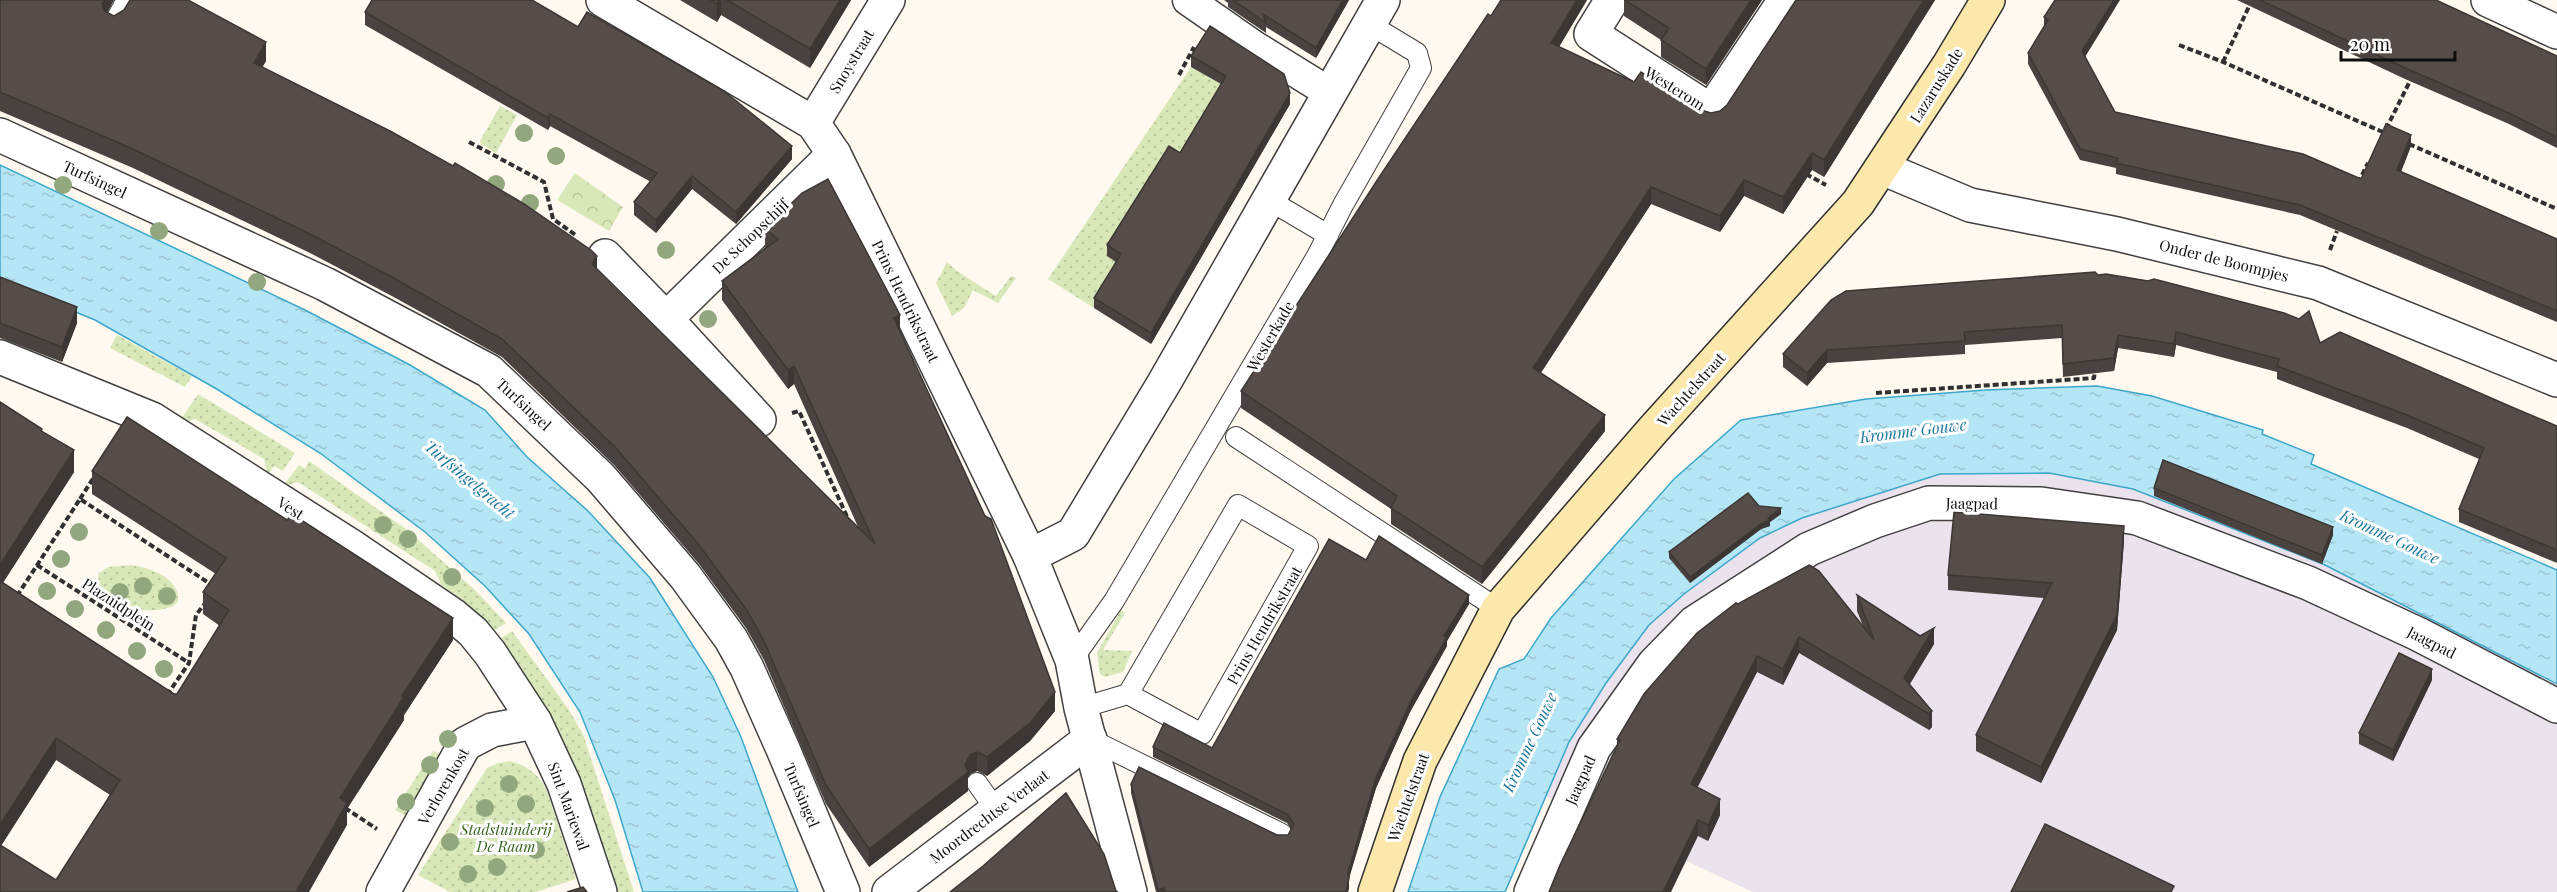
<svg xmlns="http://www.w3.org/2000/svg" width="2557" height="892" viewBox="0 0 2557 892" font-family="'Playfair Display',serif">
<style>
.industrial{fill:#eae2ec}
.grass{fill:url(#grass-dots)}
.park{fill:url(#park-crowns)}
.water{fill:url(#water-ripples);stroke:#3da7ca;stroke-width:1.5}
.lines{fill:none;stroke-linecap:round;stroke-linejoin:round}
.service-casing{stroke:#414141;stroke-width:22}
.pedestrian-casing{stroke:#414141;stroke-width:33}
.minor-casing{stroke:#414141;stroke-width:36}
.secondary-casing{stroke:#303030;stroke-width:36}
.path{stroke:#303030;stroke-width:4;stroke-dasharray:6 3;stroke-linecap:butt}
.service{stroke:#fff;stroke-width:20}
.pedestrian{stroke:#fff;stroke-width:30}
.minor{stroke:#fff;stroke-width:33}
.secondary{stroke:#fde8ac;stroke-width:33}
.tree{fill:#92a77d}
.wall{fill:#4a4240;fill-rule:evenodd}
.shaded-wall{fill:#3c3634}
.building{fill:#564d4a;stroke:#3c3634;stroke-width:1.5}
.labels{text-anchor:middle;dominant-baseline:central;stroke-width:6;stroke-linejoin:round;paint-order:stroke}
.street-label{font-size:15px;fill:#0e0e0e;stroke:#fff}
.park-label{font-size:15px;font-style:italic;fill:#38641f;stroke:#fff}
.water-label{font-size:16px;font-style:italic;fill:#19779d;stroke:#fff}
</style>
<defs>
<pattern id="grass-dots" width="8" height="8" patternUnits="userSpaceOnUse" patternTransform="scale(1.5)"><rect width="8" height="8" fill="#d9e8b9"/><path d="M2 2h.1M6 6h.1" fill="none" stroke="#b9c69e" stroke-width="1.8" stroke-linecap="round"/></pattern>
<pattern id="park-crowns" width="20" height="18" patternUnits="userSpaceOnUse" patternTransform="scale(1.5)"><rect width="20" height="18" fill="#d9e8b9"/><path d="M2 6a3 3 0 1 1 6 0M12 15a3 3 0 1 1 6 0" fill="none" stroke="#b9c69e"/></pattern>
<pattern id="water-ripples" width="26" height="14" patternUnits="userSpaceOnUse" patternTransform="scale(1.5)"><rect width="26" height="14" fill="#b5e6f5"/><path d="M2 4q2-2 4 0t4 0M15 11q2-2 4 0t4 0" fill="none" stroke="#9ac4d1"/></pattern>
</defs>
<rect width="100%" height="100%" fill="#fff9ef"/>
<!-- industrial -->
<path class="industrial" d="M2049,473L2133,489L2325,565L2557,684V892H1753L1546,796L1569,742L1606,683L1649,625L1684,594L1760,538L1802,518L1940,474Z"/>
<!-- grass -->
<g class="grass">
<path d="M1191,67L1226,87L1192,144L1135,199L1107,255L1121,265L1094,308L1048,279Z"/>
<path d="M500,106L517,115L496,153L481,144L480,141Z"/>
<path d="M947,262L957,271L996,296L1011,276L1016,278L998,303L973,290L964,308L952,316L936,283Z"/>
<path d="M117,335L192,376L185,387L110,348Z"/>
<path d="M198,394L295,453L283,471L274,466L268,475L264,459L195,419L177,425Z"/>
<path d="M309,461L406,529L476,591L506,623L491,633L473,611L441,584L435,571L298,482L282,487L299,465L305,469Z"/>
<path d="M131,565C151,568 181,578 178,602C163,617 115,610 103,593C99,587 99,581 98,574L108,567Z"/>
<path d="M1121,610L1125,613L1103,650L1132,651L1123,672L1105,677L1100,674L1097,653Z"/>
<path d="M512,631L569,710L583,734L634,892H614L567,748L551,719L497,641Z"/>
<path d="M433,751L443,756L406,816L395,810Z"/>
<path d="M510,761C528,766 539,775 547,791L576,879L536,892H450L418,875L487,768L498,763Z"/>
</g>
<!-- park -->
<path class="park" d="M575,173L623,207L609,231L557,200Z"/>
<!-- water -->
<g class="water">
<path d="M0,165L305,310L410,365L485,410L527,457L588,511L650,578L713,677L741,737L798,892H643L615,800L580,712L529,634L485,586L425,532L320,453L215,388L95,320L0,281Z"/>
<path d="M2097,386L2152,396L2263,430L2262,434L2314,455L2311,464L2557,570V684L2325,565L2133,489L2049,473L1940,474L1802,518L1760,538L1684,594L1649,625L1606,683L1569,742L1505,892H1408L1440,797L1499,669L1524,659L1551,618L1674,479L1741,420L1866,399L1986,390Z"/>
</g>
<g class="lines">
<!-- service casing -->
<g class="service-casing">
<g id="service">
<path d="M114,23L127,0"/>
<path d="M1269,200L1328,235"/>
<path d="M1236,437L1498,609"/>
<path d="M1072,660L1114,601L1317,256L1343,205L1421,68L1417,53L1369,24"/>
<path d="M1081,708L1128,694L1202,734L1308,546L1238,505L1128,694"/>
<path d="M1090,739L1282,834"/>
<path d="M977,783L996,810"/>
</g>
</g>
<!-- pedestrian casing -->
<g class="pedestrian-casing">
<path id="pedestrian" d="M1188,0L1254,46L1330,93"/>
</g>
<!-- minor casing -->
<g class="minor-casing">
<g id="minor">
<path d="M603,0L813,123L834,154L1030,556L1072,660L1081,708L1130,892"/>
<path d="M1612,0L1591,34L1711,111L1785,0"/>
<path d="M2488,0L2557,32"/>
<path d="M813,123L888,0"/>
<path d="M0,135L325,284L489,371L601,478L685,576L731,639L747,668L783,749L843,892"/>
<path d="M1882,168L1970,205L2117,234L2318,283L2557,380"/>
<path d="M605,256L666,319"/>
<path d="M0,357L152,419L351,546L454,616L473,632L490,653L535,722L564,784L600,892"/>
<path d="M759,420L666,319L834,154"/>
<path d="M1030,556L1073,534L1164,383L1383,0"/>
<path d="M383,892L465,744L492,730L535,722"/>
<path d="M889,892L1090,739"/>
<path d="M1531,892L1594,748L1654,664L1694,623L1809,549L1875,521L1929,503L2041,504L2137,518L2308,583L2418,634L2557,706"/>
</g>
</g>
<!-- secondary casing -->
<g class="secondary-casing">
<path id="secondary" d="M1375,892L1420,761L1498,609L1653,430L1858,203L1949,65L1988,0"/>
</g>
<!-- path -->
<g class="path">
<path d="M2179,45L2223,62L2385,133"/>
<path d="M2223,62L2252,0"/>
<path d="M1179,75L1194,47"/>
<path d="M2386,129L2412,77"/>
<path d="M469,142L544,182L553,219L577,236"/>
<path d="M2409,144L2557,209"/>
<path d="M1806,174L1826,185"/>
<path d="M2358,183L2368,163"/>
<path d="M2330,250L2337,231"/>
<path d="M1876,393L2094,378L2095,371"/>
<path d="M792,413L799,411L849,521"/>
<path d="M80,499L94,477"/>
<path d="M37,565L189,663"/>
<path d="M17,596L80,499L212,585"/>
<path d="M167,695L189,663L196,615L206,602"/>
<path d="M345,808L377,829"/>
</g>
<!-- service -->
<use href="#service" class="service"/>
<!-- pedestrian -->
<use href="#pedestrian" class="pedestrian"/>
<!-- minor -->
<use href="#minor" class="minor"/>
<!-- secondary -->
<use href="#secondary" class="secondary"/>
</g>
<!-- trees -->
<g class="tree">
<circle cx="524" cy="133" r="9"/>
<circle cx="556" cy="156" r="9"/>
<circle cx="496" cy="184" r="9"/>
<circle cx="63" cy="185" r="9"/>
<circle cx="530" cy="203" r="9"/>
<circle cx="159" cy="231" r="9"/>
<circle cx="666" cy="250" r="9"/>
<circle cx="257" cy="282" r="9"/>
<circle cx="708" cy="319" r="9"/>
<circle cx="383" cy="525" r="9"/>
<circle cx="79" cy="532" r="9"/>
<circle cx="408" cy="539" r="9"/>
<circle cx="61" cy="559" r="9"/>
<circle cx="452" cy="577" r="9"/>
<circle cx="143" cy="586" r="9"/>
<circle cx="47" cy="591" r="9"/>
<circle cx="120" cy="592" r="9"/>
<circle cx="167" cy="596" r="9"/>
<circle cx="75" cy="609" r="9"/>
<circle cx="106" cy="630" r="9"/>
<circle cx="137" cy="651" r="9"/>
<circle cx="164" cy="669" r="9"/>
<circle cx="448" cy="739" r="9"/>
<circle cx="430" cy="765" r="9"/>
<circle cx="509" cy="784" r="9"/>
<circle cx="406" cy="802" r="9"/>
<circle cx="526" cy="804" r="9"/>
<circle cx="485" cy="808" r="9"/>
<circle cx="450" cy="842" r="9"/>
<circle cx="536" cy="850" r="9"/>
<circle cx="497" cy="867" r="9"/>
<circle cx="468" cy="874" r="9"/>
</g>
<!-- wall -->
<g class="wall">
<path d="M0,0L107,12L114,16L266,61L262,67L597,270L859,529L794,384L788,389L722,300V281L765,248V229L900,331L1055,711L1030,741L987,776L977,771L970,774L968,778V791L869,867L826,804L764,660L746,628L699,564L615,466L502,357L390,295L310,253L133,168L0,111Z"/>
<path d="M680,0H851L810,68L721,15L717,22Z"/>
<path d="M1224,0H1349L1316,58L1266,27V33L1228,7V3Z"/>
<path d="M1501,0H1587L1559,47L1634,82L1701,110L1711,113L1720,111L1727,105L1796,0H1935L1824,177L1812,170L1783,214L1744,196L1720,232L1651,204L1541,373L1605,431L1482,584L1391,524V509L1241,408V391Z"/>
<path d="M1624,0H1762L1706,85L1661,57V40L1624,16Z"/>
<path d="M2055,0L2115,112L2361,179L2411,146L2401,172L2557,239V322L2300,215L2116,174V168L2080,160L2028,64V53L2044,27V17Z"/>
<path d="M2237,0H2436L2557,56V148L2509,124L2405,79Z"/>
<path d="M365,12L792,159L736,224L692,189L656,233L634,215V202L651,182L550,126L548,130L365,25Z"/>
<path d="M1191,56L1290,104L1151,344L1094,308V298L1116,262L1107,256V245L1180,153L1221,84L1191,67Z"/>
<path d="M2098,275L2320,343L2514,408L2557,426V563L2459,522V509L2479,459L2407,428L2277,379V372L2176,345L2174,357L2118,348L2114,371L2063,377L2062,338L1965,345V354L1827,363L1807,386L1783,367V354Z"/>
<path d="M0,277L77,323L62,362L0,338Z"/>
<path d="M0,402L42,432L74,472L3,583L174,694H177L220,626L203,614V592L216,574L92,494V471L453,640L404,715V720L347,809V825L0,892ZM56,760L110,795L56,880L1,846Z"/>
<path d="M2154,488L2333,535L2322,564L2154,496Z"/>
<path d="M1759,506L1781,514L1770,522V526L1761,529L1690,583L1669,558V552Z"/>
<path d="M2124,541L2117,630L2041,783L1976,751V735L2044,598L1948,590V575Z"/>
<path d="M1366,560L1469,604L1447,641V646L1410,712L1376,788L1349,877V888L1348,892H1156L1131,793V784L1277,835H1288L1291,829L1287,823L1153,757V747L1212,748Z"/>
<path d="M1857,595L1934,644L1910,684L1932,711V727L1929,730L1799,653L1783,685L1757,672L1697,787L1720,815L1708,841L1698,836L1617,746V739L1738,604L1863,626L1857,611Z"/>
<path d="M2432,680L2393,761L2359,744V733Z"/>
</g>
<!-- shaded-wall -->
<g class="shaded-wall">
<path d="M104,0H114L102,23V4Z"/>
<path d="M719,0H721V15L717,22V4Z"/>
<path d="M840,0H851L810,68V49Z"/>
<path d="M1343,0H1349L1316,58V48Z"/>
<path d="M1577,0H1587L1551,60V43Z"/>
<path d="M1751,0H1762L1706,85V69Z"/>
<path d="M1924,0H1935L1824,177V160Z"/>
<path d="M2114,0H2120L2082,62V51Z"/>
<path d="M266,42V61L254,82V63Z"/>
<path d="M1290,93V104L1151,344V333Z"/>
<path d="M550,114V126L548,130V118Z"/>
<path d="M2411,135V146L2397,181V170Z"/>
<path d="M792,146V159L736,224V212Z"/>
<path d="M1812,153V170L1783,214V197Z"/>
<path d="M692,176V189L656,233V220Z"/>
<path d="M1744,180V196L1720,232V216Z"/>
<path d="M1651,187V204L1533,384V368Z"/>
<path d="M597,256V275L592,264Z"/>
<path d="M77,307V323L62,362V347Z"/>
<path d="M900,315V334L894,318Z"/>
<path d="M2176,332V345L2174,357V344Z"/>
<path d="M2118,335V348L2114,371V358Z"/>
<path d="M1827,350V363L1807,386V373Z"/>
<path d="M794,366V384L788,389V370Z"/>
<path d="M1605,415V431L1482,584V567Z"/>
<path d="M74,450V472L0,587V565Z"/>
<path d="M1781,508V514L1770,522V526L1761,529L1690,583V577Z"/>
<path d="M2124,526V541L2117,630L2041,783V767Z"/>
<path d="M2333,527V535L2322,564V555Z"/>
<path d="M1469,595V604L1447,641V646L1410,712L1376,788L1348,882V873L1376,778L1410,703L1444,636Z"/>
<path d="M453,618V640L404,715V720L347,809V825L309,892H296L340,798L402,696Z"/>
<path d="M1934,628V644L1904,693V678Z"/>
<path d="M1799,637V653L1783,685V669Z"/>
<path d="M1757,656V672L1691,800V784Z"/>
<path d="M2432,669V680L2393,761V750Z"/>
<path d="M1055,692V711L1030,741L987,776V757Z"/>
<path d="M1932,711V727L1929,730V714Z"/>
<path d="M56,738V760L0,847V825Z"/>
<path d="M977,752V771L970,774L968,778V791L869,867V849L965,765L970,755Z"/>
<path d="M1720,799V815L1708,841V825Z"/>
<path d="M1698,820V836L1671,892H1663Z"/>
<path d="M1349,878V888L1348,892H1346Z"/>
<path d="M1164,888V892H1158V890Z"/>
</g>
<!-- building -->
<g class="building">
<path d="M0,0H104L102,4L104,11L114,16L124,10L130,0H188L266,42L254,63L390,131L453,166L455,163L524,204L591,250L597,256L592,264L875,544L794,366L788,370L722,281L778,239L765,229L802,193L828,179L900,315L894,318L985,516L991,519L1055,692L1030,723L987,757L977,752L970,755L965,765L968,772L869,849L826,785L764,641L746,609L699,545L615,447L502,339L390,276L310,234L133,149L0,92Z"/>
<path d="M372,0H532L578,27L587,12L724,91L792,146L736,212L692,176L656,220L634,202L657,173L550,114L548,118L365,12Z"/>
<path d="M711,0H719L717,4Z"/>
<path d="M727,0H840L810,49Z"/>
<path d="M1233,0H1343L1316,48L1263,14L1266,23Z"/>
<path d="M1501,0H1577L1551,43L1634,82L1641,72L1701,110L1711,113L1720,111L1727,105L1796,0H1924L1824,160L1812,153L1783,197L1744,180L1720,216L1651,187L1533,368L1605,415L1482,567L1391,508L1397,496L1241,391L1378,179L1488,14L1491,16Z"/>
<path d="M1625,0H1751L1706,69L1661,40L1669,28Z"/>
<path d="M2055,0H2114L2082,51L2115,112L2303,154L2361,179L2386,124L2411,135L2397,170L2557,239V311L2300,205L2116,163L2118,158L2080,149L2028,53L2048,20L2044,17Z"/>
<path d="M2260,0H2436L2557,56V137L2509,113L2405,68Z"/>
<path d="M1210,26L1284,74L1290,93L1151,333L1094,298L1121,254L1107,245L1169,146L1180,153L1226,76L1191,56Z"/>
<path d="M2095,272L2098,275L2106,274L2148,281L2154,279L2284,313L2299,319L2309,311L2320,343L2340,332L2514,408L2557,426V550L2459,509L2484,448L2407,415L2277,366L2279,359L2176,332L2174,344L2118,335L2114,358L2063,364L2062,325L1964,332L1965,341L1827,350L1807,373L1783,354L1831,300L1846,291Z"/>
<path d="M0,277L77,307L62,347L0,323Z"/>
<path d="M0,402L42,429L41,431L74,450L0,565Z"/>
<path d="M127,417L287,520L292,514L453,618L402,696L404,697L340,798L347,803L296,892H0V845L56,880L120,780L56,738L0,825V581L174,694H177L229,610L203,592L226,558L92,471Z"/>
<path d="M2163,460L2333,527L2322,555L2154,488Z"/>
<path d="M1748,493L1759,506L1781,508L1768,518L1770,520L1761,524L1690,577L1669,552Z"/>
<path d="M1954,512L2124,526L2117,615L2041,767L1976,735L2052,583L1948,575Z"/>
<path d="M1379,536L1469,595L1444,636L1447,637L1410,703L1376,778L1348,873L1349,878L1346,892H1165L1164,888L1158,890L1131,784L1139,767L1277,835H1288L1294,824L1287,814L1153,747L1164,723L1212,748L1329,539L1366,560Z"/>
<path d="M1809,565L1819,571L1874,640L1857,595L1920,636L1934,628L1904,678L1932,711L1929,714L1799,637L1783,669L1757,656L1691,784L1720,799L1708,825L1698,820L1663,892H1549L1560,865L1620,740L1617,739L1644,694L1697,633L1736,603L1738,604Z"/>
<path d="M2399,653L2432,669L2393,750L2359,733Z"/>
<path d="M1066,793L1104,854L1116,891L1118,892H950L983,866Z"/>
<path d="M2045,824L2174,886L2171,892H2011Z"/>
<path d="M583,887L587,892H567Z"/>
</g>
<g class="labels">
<!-- street labels -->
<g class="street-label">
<text transform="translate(851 61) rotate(-59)">Snoystraat</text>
<text transform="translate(1936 85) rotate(-58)">Lazaruskade</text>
<text transform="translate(1675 88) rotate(32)">Westerom</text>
<text transform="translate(95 179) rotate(25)">Turfsingel</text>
<text transform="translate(750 236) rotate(-44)">De Schopschijf</text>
<text transform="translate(2224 260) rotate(14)">Onder de Boompjes</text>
<text transform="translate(906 301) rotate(64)">Prins Hendrikstraat</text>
<text transform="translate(1270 336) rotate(-60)">Westerkade</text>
<text transform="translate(1691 389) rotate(-48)">Wachtelstraat</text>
<text transform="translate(524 404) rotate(43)">Turfsingel</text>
<text transform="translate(1972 503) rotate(1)">Jaagpad</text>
<text transform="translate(291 508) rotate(33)">Vest</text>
<text transform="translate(119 604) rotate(33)">Plazuidplein</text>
<text transform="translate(1264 625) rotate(-60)">Prins Hendrikstraat</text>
<text transform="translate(2432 642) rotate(27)">Jaagpad</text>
<text transform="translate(1580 780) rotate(-66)">Jaagpad</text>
<text transform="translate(443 786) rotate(-60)">Verlorenkost</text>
<text transform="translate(802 795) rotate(67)">Turfsingel</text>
<text transform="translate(1408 797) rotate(-70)">Wachtelstraat</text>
<text transform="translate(569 806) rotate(70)">Sint Mariewal</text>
<text transform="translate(989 816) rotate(-37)">Moordrechtse Verlaat</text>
</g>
<!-- park labels -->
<g class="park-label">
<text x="506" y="829">Stadstuinderij<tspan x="506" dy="17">De Raam</tspan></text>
</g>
<!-- water labels -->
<g class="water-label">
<text transform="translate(1913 430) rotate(-7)">Kromme Gouwe</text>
<text transform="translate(470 479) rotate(40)">Turfsingelgracht</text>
<text transform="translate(2390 536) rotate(25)">Kromme Gouwe</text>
<text transform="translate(1529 742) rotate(-65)">Kromme Gouwe</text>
</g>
</g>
<!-- scale -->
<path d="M2341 51v9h114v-9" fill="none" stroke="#0e0e0e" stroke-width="3"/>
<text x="2350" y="51" font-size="18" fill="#0e0e0e" stroke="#ffffff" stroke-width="4.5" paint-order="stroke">20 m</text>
</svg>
